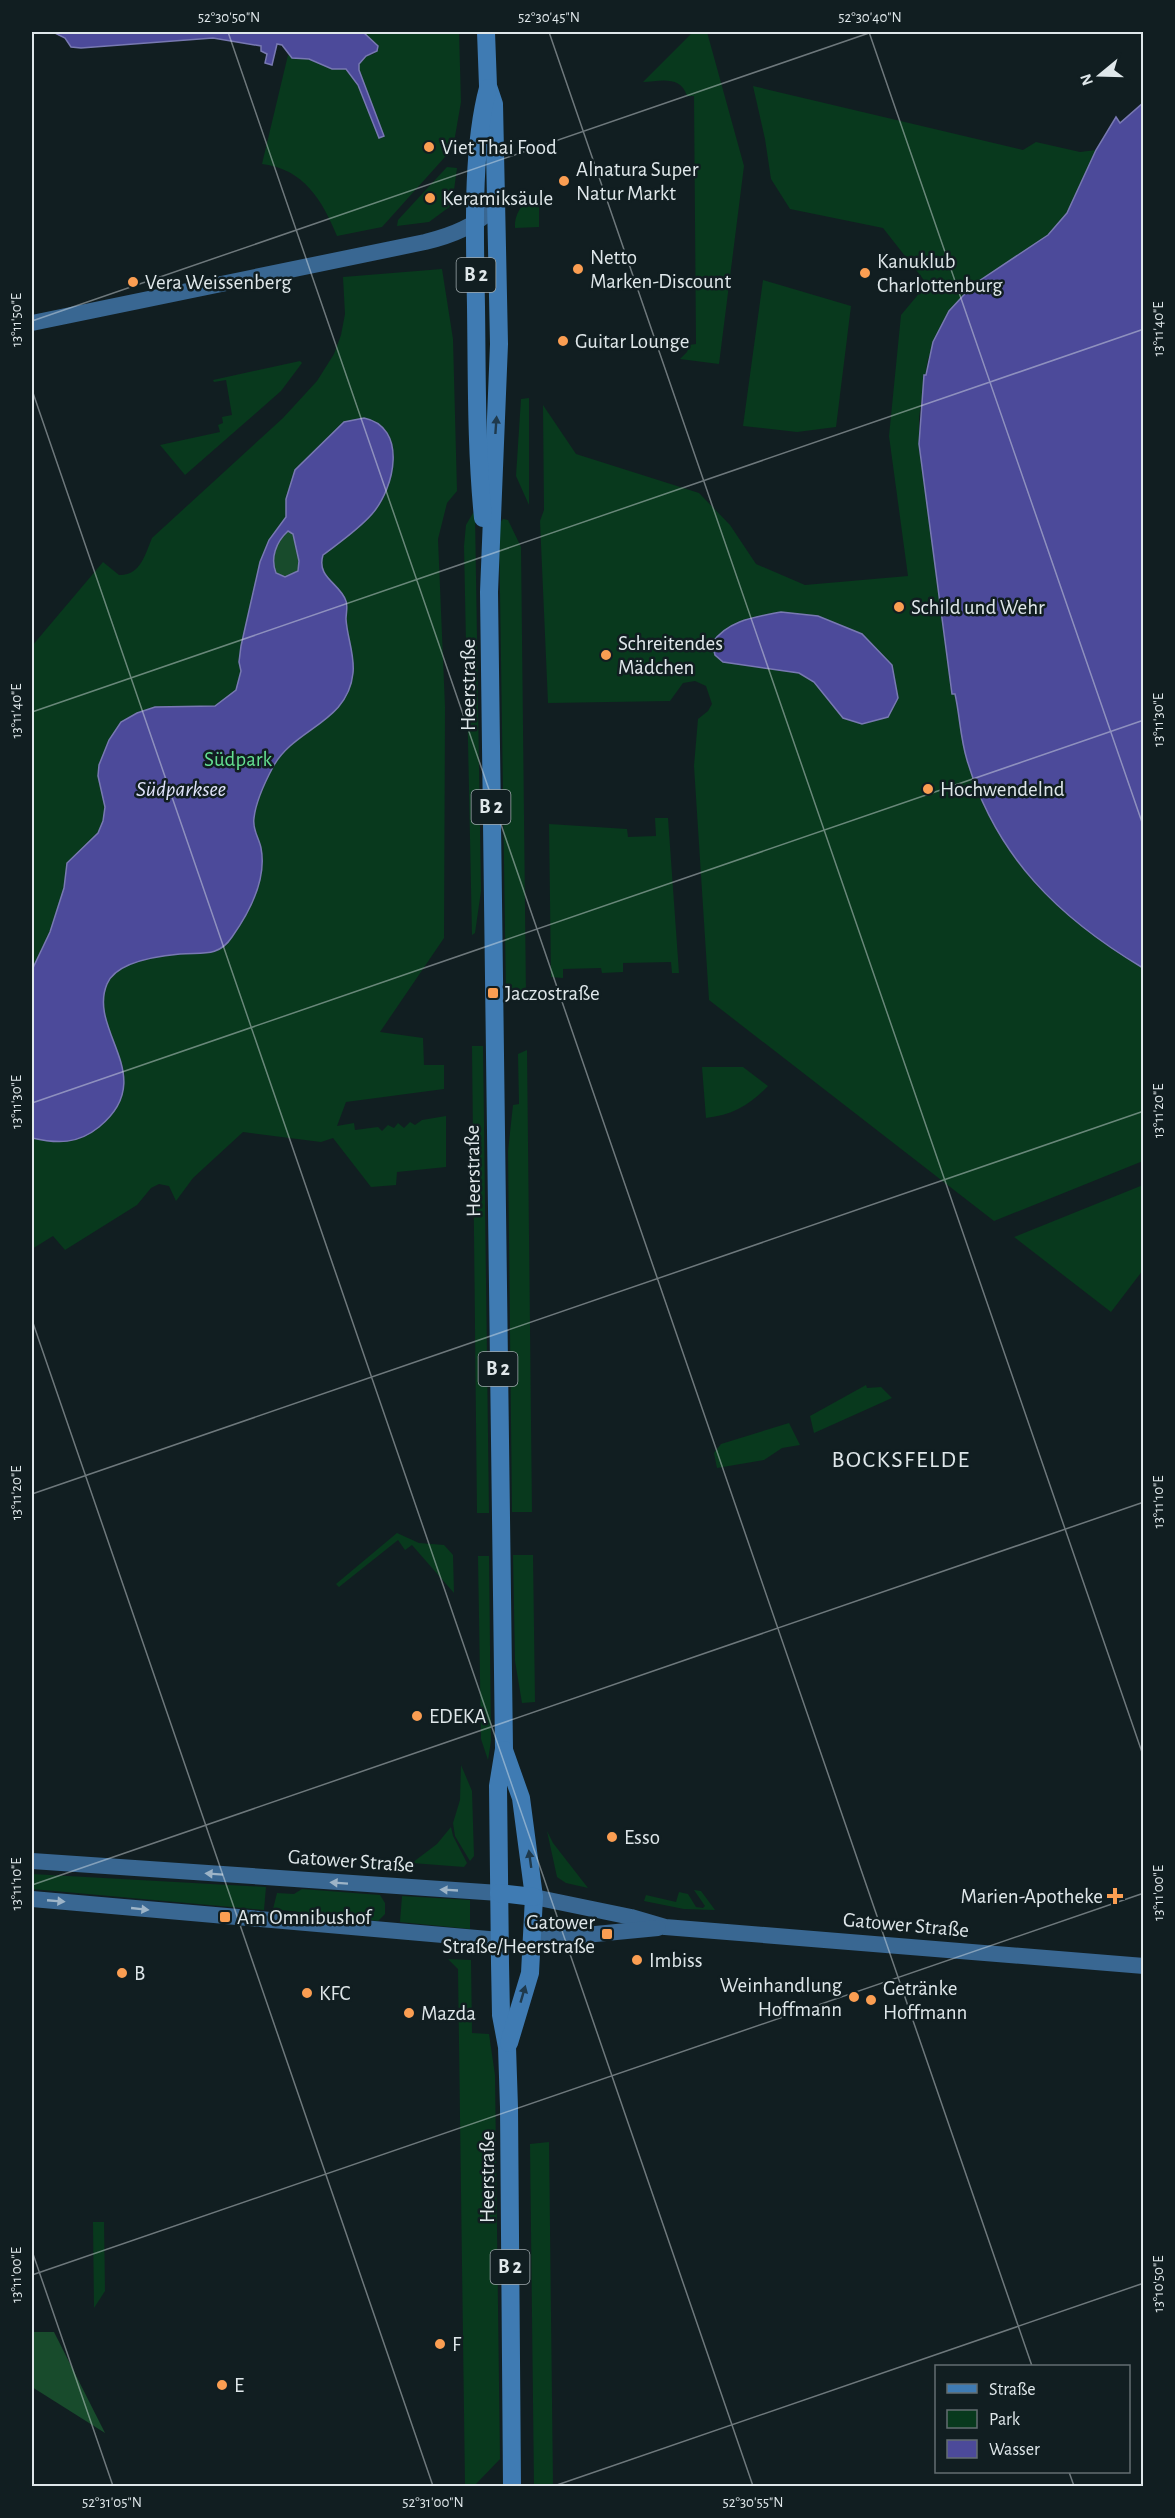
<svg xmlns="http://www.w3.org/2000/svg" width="1175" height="2518" viewBox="0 0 1175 2518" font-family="'Alegreya Sans',sans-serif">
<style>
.green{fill:#08391d}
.forest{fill:#184b2c}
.water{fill:#4c4a9a;stroke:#7879b2;stroke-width:1.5;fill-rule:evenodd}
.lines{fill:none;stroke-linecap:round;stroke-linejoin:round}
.secondary{stroke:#396792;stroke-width:16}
.primary{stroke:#3f7bb3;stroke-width:18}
.oneway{fill:#1f3a4d}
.oneway2{fill:#9db4c7}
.ticks{fill:none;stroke:#dfe7ea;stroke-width:1.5;stroke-opacity:0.45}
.poi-dot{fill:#fb9e52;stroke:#111e21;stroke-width:2}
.labels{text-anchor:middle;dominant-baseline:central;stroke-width:5;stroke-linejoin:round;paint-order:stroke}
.shield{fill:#111e21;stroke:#a1abae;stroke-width:1.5}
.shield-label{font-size:20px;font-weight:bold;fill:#dfe7ea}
.poi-label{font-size:21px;fill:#dfe7ea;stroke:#111e21;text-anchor:start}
.street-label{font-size:21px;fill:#dfe7ea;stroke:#111e21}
.park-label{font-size:21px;fill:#64df91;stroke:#111e21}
.water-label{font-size:22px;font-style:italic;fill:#e0e3fa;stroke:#111e21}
.quarter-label{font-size:24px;letter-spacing:1.5px;fill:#dfe7ea;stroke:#111e21}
.neatline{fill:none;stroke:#dfe7ea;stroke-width:2}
.ticks-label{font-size:15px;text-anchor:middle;fill:#dfe7ea}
</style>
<rect width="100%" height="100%" fill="#111e21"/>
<!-- green -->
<g class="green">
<path d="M363,32H459L461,102L453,148L382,227L337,236C322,200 304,169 262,164L288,55C296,61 304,57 312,60C325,64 332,69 346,69L358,85L379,138L359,70V64L366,56L374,54L378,46Z"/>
<path d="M693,32H707L744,166L719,364L680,359L687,352L689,345L696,344L694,96H687C681,75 660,81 643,82Z"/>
<path d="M753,86L1023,150L1036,142L1080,152L1096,150L1067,213L1048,235L973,285L949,311L928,359L919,417V444L952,693H955C960,715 960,737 967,760C996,858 1059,917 1143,968V1161L994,1221L709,1000L694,766L698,719L708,711L712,704L706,686L695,681L683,683L670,701L548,703L540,521L544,510L543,405L576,454L699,493L730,525L756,564L805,585L908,576L889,436L901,315L927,284L883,228L790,209L771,179L765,139Z"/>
<path d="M447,167L457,168L452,205L429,222L397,226L398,220Z"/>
<path d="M533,193L539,198V227L515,228C514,213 523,204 533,193Z"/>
<path d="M442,269L453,339L457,491L447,503L438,539L445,707L444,938L380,1032L423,1038L424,1065H444V1089L346,1102L337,1126L354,1123L355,1130L378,1127L382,1131L388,1125L394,1128L398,1123L404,1128L410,1122L415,1125L422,1120L446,1116V1167L397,1172L396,1185L371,1187L333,1138L321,1142L243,1132L193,1178L176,1201L169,1186L159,1184L151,1188L137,1205L65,1250L53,1236L32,1249V646L103,562L119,575C140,576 145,555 152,538L283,418L317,381L334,354L341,335L345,314L343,277Z"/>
<path d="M763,280L851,306L836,427L797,432L743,426Z"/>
<path d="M300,361L302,363L281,391L185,475L160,445L220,432L218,425L223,423L222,417L232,415L226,380L214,382L213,380Z"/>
<path d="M529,398V505L516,476L521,399Z"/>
<path d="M473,513L475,514L481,891L475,933L472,935L464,546L466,525Z"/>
<path d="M503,519L508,520L521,547L526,997H506L499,524Z"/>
<path d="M655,818H668L679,973H672L671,962L623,963V972L602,973L601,968L563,969V978L551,977L549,824L627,829L628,837L656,836Z"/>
<path d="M472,1046H483L489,1513H477Z"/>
<path d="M527,1050L532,1512H512L508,1151L513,1105L519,1104L518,1054Z"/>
<path d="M702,1067H743L768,1086C750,1105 733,1115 706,1118Z"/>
<path d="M1143,1185V1270L1111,1312L1014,1237Z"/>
<path d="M866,1385L867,1388L881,1387L892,1398L814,1433L810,1416Z"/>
<path d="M789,1423L800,1445L782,1448L764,1460L717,1468L714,1453L721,1444Z"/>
<path d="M397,1533L419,1543L444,1545L453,1555L454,1593L412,1545L405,1550L398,1540L339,1587L336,1584Z"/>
<path d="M513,1555H533L535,1702L522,1703L515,1661Z"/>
<path d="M478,1556H489L491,1741L488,1760L481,1739Z"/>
<path d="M461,1765L472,1791L474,1856L470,1861L455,1836L453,1823L460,1800Z"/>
<path d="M451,1827L453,1836L467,1863L464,1867L412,1863L437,1844Z"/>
<path d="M547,1831L553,1843L588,1888L566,1883L557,1877Z"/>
<path d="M32,1874L266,1887L264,1910L32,1889Z"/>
<path d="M302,1889L380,1895L385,1903V1914L378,1921L273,1909L277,1893L294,1894Z"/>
<path d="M694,1890L701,1891L715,1910L684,1909L644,1901L646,1895L676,1902L679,1892L688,1894L696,1907L703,1908L705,1906Z"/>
<path d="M402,1896L470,1900V1929L400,1922Z"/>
<path d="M448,1959L471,1960L472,2033L489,2034L495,2075L500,2459L474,2486H465L458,1969Z"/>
<path d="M549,2142L553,2486H534L530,2144Z"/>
<path d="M93,2222H104L105,2291L94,2308Z"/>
</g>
<!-- forest -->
<g class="forest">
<path d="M288,531L293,534L299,561L298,571L285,577L276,573C271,558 276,542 288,531Z"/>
<path d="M32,2332H54L105,2433L32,2387Z"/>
</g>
<!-- water -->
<g class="water">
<path d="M53,32H363L378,46L377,51L366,56L359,64V70L384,136L379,138L358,85L346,69H332L309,59L292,58L282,45L277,44L272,65L265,63L267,54L261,51V46L213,38L81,48L71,47L65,38Z"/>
<path d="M1143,103V968C1059,918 996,857 967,760C960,737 960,716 955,694H952L919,444L924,375H926L933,342L949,311L973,285L1048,235L1067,213L1096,150L1116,117L1120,123Z"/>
<path d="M364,418C408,427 395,488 372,514C358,530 340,542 323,555C316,578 340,583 346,601C348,606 346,614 346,619C347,637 355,655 353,673C348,723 294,728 273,767C265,782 256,800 254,818C252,829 259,838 261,848C267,879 249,913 232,937C218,958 201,952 180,954C158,956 116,962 107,984C87,1031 160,1077 99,1127C78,1144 58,1144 32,1138V970L50,932L64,888L67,863L98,833L103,821L105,807L98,776L99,765L109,740L121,722L137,713L155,707L215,706L236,690L241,671L239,662L241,646L260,562L269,540L286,517V499L295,470L344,422ZM288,531L293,534L299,561L298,571L285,577L276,573C270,558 276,542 288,531Z"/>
<path d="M781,612L818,616L862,634L892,665L898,698L888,717L862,724L843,718L814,682L799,673L723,662L715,655L712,643C728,620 755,617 781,612Z"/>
</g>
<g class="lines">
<!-- secondary -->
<g class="secondary">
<path d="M32,323L425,242C454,235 474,226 496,207"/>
<path d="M32,1861L499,1893"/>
<path d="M534,1897L631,1917L665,1927L1144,1966"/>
<path d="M32,1899L500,1940"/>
<path d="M533,1940L658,1928"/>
</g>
<!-- primary -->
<g class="primary">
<path d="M486,32L488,86L494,104L499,344L489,592L504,1749L498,1786L500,1963L501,2015L507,2047L509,2107L512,2486"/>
<path d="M483,518C476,448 477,377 476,307C475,240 471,151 488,88"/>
<path d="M504,1750L521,1798L534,1897L530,1973L509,2043"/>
<path d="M499,1893L534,1897"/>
</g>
</g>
<!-- one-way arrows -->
<defs><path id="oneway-solid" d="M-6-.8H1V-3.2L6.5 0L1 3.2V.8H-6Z" transform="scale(1.5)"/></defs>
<g class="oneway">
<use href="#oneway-solid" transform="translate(496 425) rotate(-86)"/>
<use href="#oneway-solid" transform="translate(530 1859) rotate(-98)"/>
<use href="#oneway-solid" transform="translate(523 1994) rotate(-74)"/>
</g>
<g class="oneway2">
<use href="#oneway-solid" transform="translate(214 1874) rotate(-176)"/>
<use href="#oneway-solid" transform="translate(339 1883) rotate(-176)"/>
<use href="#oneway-solid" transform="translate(449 1890) rotate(-177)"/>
<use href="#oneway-solid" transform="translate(56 1901) rotate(5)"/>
<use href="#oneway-solid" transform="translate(140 1909) rotate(6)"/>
</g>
<!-- ticks -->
<path class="ticks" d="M228,32L1032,2366M549,32L1144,1758M869,32L1144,828M32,321L872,32M32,390L753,2486M32,712L1144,329M32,1103L1144,720M32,1320L433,2486M32,1494L1144,1111M32,1885L1144,1502M32,2251L113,2486M32,2275L1144,1893M1069,2472L1074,2486M554,2486L1144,2283"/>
<!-- markers -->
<g class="poi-dot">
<circle cx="429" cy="147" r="6"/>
<circle cx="564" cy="181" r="6"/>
<circle cx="430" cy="198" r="6"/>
<circle cx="578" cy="269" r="6"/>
<circle cx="865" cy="273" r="6"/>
<circle cx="133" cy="282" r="6"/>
<circle cx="563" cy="341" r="6"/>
<circle cx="899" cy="607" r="6"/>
<circle cx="606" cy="655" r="6"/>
<circle cx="928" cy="789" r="6"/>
<rect x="487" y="987" width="12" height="12" rx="3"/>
<circle cx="417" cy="1716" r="6"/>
<circle cx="612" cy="1837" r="6"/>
<path d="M1112 1887h6v6h6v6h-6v6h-6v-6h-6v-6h6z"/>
<rect x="219" y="1911" width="12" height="12" rx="3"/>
<rect x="601" y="1928" width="12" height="12" rx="3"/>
<circle cx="637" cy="1960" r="6"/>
<circle cx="122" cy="1973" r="6"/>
<circle cx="307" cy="1993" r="6"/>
<circle cx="854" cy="1997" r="6"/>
<circle cx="871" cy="2000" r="6"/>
<circle cx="409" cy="2013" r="6"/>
<circle cx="440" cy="2344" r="6"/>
<circle cx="222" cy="2385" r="6"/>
</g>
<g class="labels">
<!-- shield labels -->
<g class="shield">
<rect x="456.5" y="258" width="39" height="34" rx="4.5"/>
<rect x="471.5" y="790" width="39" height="34" rx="4.5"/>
<rect x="478.5" y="1352" width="39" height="34" rx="4.5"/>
<rect x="490.5" y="2250" width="39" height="34" rx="4.5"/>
</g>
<g class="shield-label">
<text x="476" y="275">B 2</text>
<text x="491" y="807">B 2</text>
<text x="498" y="1369">B 2</text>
<text x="510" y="2267">B 2</text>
</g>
<!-- poi labels -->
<g class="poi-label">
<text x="441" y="147">Viet Thai Food</text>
<text x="576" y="169">Alnatura Super<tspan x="576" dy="24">Natur Markt</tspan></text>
<text x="442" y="198">Keramiksäule</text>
<text x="590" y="257">Netto<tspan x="590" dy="24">Marken-Discount</tspan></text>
<text x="877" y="261">Kanuklub<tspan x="877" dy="24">Charlottenburg</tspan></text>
<text x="145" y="282">Vera Weissenberg</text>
<text x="575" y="341">Guitar Lounge</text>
<text x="911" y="607">Schild und Wehr</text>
<text x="618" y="643">Schreitendes<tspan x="618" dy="24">Mädchen</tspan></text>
<text x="940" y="789">Hochwendelnd</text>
<text x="505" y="993">Jaczostraße</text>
<text x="429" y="1716">EDEKA</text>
<text x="624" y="1837">Esso</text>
<text x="1103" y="1896" text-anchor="end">Marien-Apotheke</text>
<text x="237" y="1917">Am Omnibushof</text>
<text x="595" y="1922" text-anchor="end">Gatower<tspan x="595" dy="24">Straße/Heerstraße</tspan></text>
<text x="649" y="1960">Imbiss</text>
<text x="134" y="1973">B</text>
<text x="842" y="1985" text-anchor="end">Weinhandlung<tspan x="842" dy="24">Hoffmann</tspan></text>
<text x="883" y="1988">Getränke<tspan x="883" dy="24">Hoffmann</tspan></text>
<text x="319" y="1993">KFC</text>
<text x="421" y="2013">Mazda</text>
<text x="452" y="2344">F</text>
<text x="234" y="2385">E</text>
</g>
<!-- street labels -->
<g class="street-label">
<text transform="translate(468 685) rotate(-90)">Heerstraße</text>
<text transform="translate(473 1171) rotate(-91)">Heerstraße</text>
<text transform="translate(351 1861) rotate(4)">Gatower Straße</text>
<text transform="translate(906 1925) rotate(5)">Gatower Straße</text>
<text transform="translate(487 2177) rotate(-90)">Heerstraße</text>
</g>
<!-- park labels -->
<g class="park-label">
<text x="238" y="759">Südpark</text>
</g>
<!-- water labels -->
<g class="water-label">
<text x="181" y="789">Südparksee</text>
</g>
<!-- quarter labels -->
<g class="quarter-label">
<text x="901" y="1460">BOCKSFELDE</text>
</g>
</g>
<!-- border -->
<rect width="1175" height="2518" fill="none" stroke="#111e21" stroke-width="66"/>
<!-- legend -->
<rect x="935" y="2365" width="195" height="108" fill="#111e21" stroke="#636e71" stroke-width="1.5"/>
<rect x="947" y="2384" width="30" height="9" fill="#3f7bb3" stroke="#636e71" stroke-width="1.5"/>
<text x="989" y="2395" font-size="18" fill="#dfe7ea">Straße</text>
<rect x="947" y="2410" width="30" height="18" fill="#08391d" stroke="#636e71" stroke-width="1.5"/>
<text x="989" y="2425" font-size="18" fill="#dfe7ea">Park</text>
<rect x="947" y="2440" width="30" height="18" fill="#4c4a9a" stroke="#636e71" stroke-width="1.5"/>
<text x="989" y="2455" font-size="18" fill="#dfe7ea">Wasser</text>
<!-- north arrow -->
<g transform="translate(1100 75) rotate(251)" stroke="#111e21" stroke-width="4.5" paint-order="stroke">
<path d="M0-4.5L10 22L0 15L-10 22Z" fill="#dfe7ea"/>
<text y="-9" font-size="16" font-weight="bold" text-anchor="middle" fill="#dfe7ea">N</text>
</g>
<rect x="33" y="33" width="1109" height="2452" class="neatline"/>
<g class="ticks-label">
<text x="229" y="22">52°30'50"N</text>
<text x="549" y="22">52°30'45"N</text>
<text x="870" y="22">52°30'40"N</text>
<text transform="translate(16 320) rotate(-90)" y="5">13°11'50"E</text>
<text transform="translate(1158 329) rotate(-90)" y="5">13°11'40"E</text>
<text transform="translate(16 711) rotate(-90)" y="5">13°11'40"E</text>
<text transform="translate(1158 720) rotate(-90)" y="5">13°11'30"E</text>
<text transform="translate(16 1102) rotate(-90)" y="5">13°11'30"E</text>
<text transform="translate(1158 1111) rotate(-90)" y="5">13°11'20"E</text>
<text transform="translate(16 1493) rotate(-90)" y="5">13°11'20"E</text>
<text transform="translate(1158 1502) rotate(-90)" y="5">13°11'10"E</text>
<text transform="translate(16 1884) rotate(-90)" y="5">13°11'10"E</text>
<text transform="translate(1158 1893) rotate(-90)" y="5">13°11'00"E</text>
<text transform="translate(16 2275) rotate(-90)" y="5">13°11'00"E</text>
<text transform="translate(1158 2284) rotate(-90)" y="5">13°10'50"E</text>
<text x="112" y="2507">52°31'05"N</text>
<text x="433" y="2507">52°31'00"N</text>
<text x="753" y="2507">52°30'55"N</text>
</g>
</svg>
